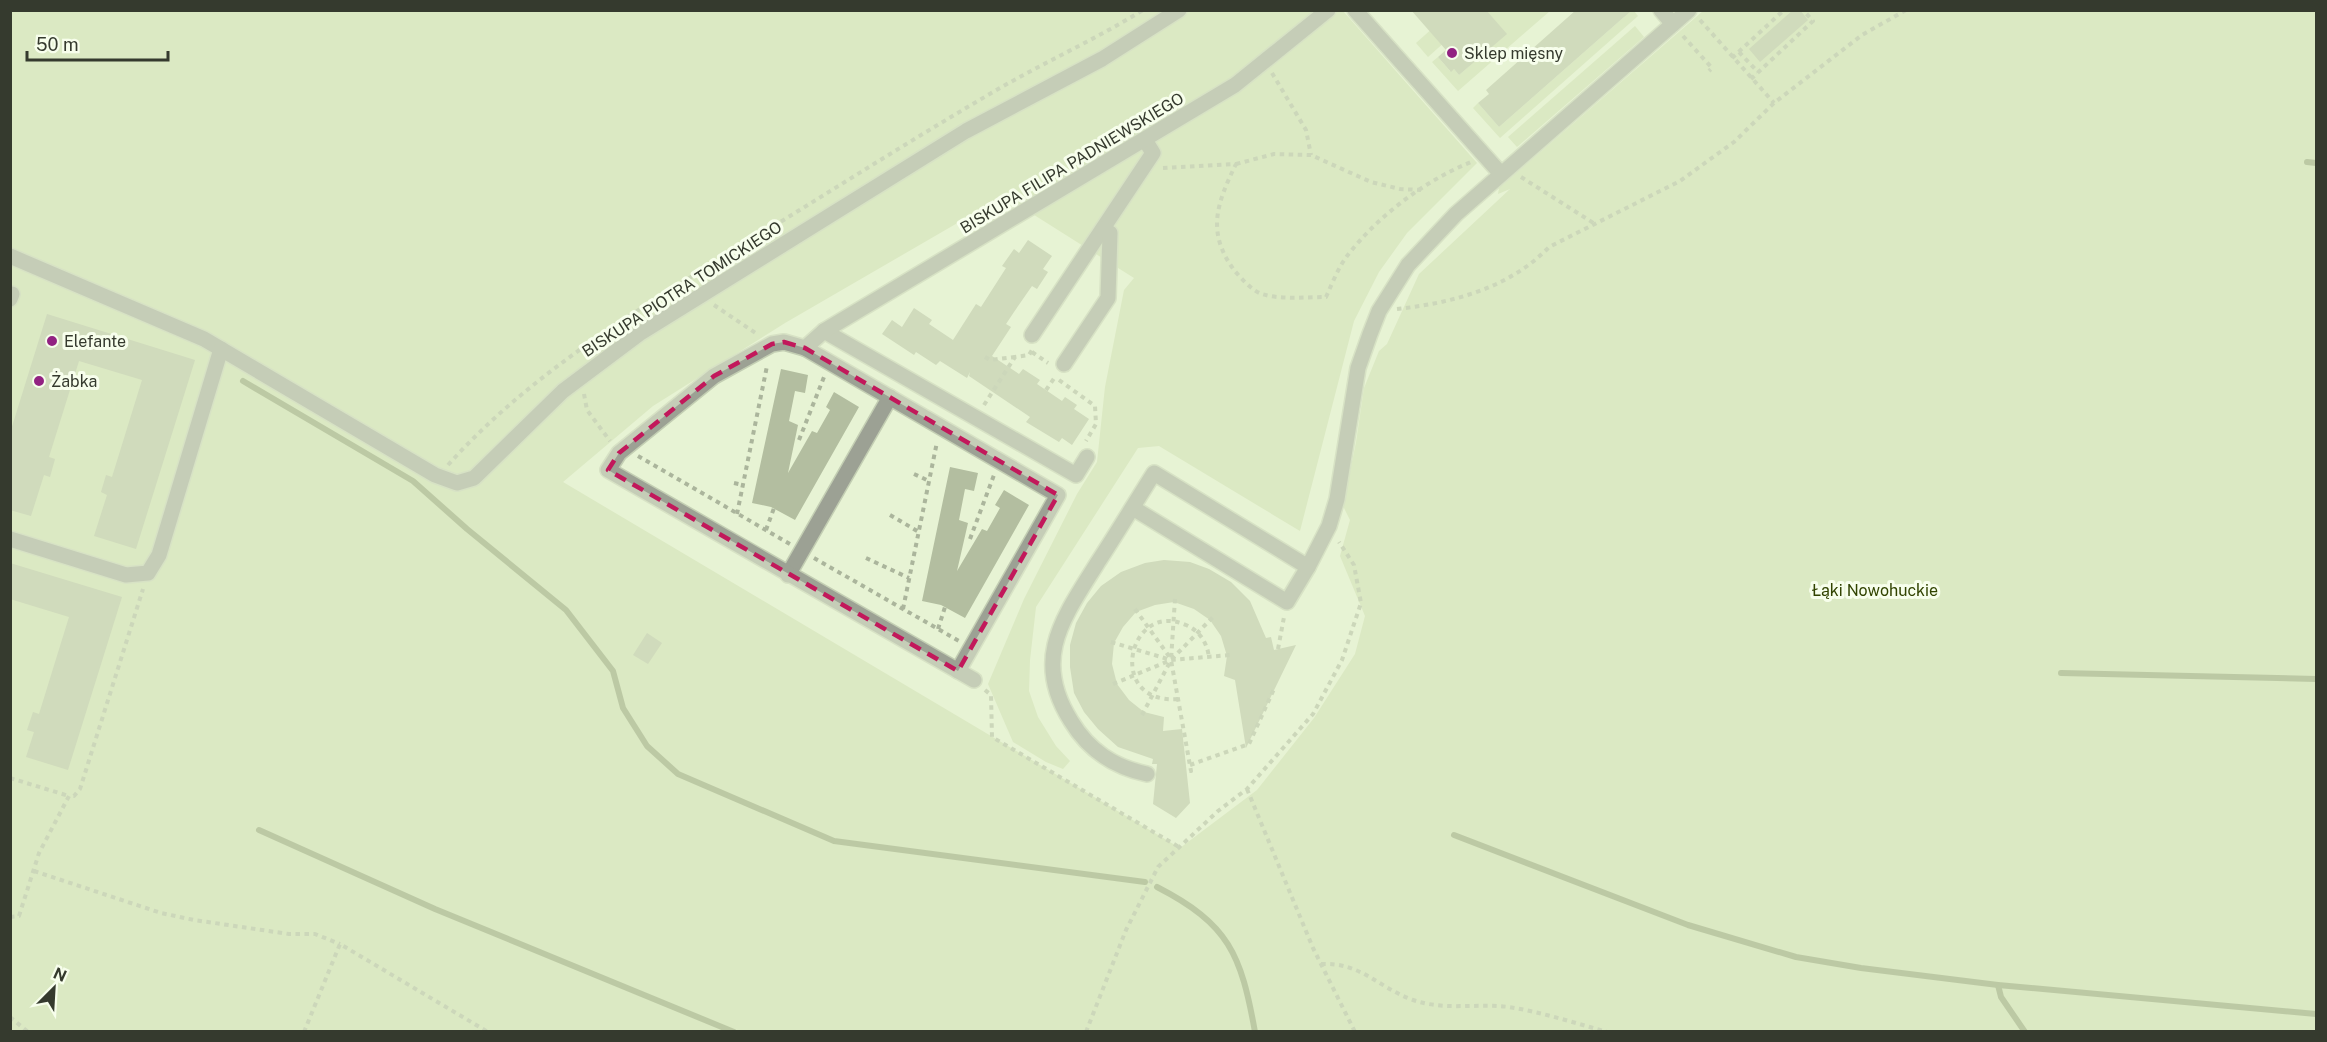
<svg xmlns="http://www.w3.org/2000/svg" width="2327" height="1042" viewBox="0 0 2327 1042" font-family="'Public Sans',sans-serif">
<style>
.green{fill:#ccddaf}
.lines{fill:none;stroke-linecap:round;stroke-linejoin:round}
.stream{stroke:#88986c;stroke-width:6}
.building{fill:#b3bea0}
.minor-casing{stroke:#c3ceb3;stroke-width:18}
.path{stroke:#abb59c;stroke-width:4;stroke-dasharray:4.5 4.5;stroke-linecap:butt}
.minor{stroke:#9ca194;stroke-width:15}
.marked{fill:none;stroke:#c2185b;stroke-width:4.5;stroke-dasharray:12 8;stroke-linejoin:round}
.poi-dot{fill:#922282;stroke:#f7feec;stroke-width:2}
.labels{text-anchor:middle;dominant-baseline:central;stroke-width:6;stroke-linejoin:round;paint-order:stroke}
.poi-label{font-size:16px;fill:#353a2e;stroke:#f7feec;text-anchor:start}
.street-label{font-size:16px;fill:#353a2e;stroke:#f7feec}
.park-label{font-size:16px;fill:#314300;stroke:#f7feec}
</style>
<rect width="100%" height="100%" fill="#e7f3d4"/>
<!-- green -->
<g class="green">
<path d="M10,11H1343L1477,163L1407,233L1379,272L1354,321L1300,531L1159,446L1138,448L1036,607L1030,660L1029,691L1038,717L1056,746L1070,761L1063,769L1046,762L1013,742L988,684L1024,599L1077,494L1097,462L1105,387L1124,290L1134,278L1004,196L785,323L653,406L563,482L1180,848L1257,790L1314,718L1355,654L1365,616L1340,556L1350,520L1343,506L1356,442L1364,388L1379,351L1387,344L1419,274L1510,189L1498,194L1499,188L1703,11H2316V1031H11Z"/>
<path d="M1452,11L1456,32L1428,57L1416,43Z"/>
<path d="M1486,11H1550L1458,91L1432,62L1438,57L1450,71L1454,69L1459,75L1506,34Z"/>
<path d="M1619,11H1634L1638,16L1500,138L1473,108L1478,103L1499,127L1624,17Z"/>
<path d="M1635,26L1644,37L1517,147L1508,137Z"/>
</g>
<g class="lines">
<!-- stream -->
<g class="stream">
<path d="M2307,162L2316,163"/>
<path d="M243,381L413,481L467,529L566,610L613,671L623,708L647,746L678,774L834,841L1145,882"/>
<path d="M2061,673L2316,679"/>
<path d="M259,830L435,909L734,1032"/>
<path d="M1454,835L1688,925L1796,957L1861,968L1998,985L2316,1014"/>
<path d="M1157,887C1229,924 1241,954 1255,1032"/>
<path d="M1998,985L2001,997L2025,1032"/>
</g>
</g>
<!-- building -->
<g class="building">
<path d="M1411,10H1486L1507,34L1459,75L1454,69L1451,72L1438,57L1446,50Z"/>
<path d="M1576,10H1632L1499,127L1478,103L1489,94L1486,90Z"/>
<path d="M1793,10H1800L1808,20L1760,62L1749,49Z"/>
<path d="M1028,240L1052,256L1043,269L1048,272L1037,289L1032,286L1014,312L1006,324L1011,327L992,356L1019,374L1023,369L1040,380L1037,384L1062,401L1065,397L1077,405L1074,409L1089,419L1072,445L1062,438L1059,442L1026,422L1030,417L969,376L970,372L967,378L940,361L936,365L916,352L914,355L882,334L892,320L902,327L914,308L932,320L929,324L953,340L976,304L981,307L1006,268L1002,266L1014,249L1019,253Z"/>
<path d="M47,314L195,360L136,549L94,536L107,495L101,492L106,475L112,477L142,380L79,361L49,457L55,459L50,477L44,475L31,516L10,510V433Z"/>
<path d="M781,369L808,375L805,393L795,391L789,421L798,425L788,473L812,431L817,433L830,410L826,407L834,392L859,407L795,520L771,507L752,503Z"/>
<path d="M950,467L978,473L974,491L965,489L959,520L968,523L957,571L982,529L987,531L1000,508L995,505L1004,490L1029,505L965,618L941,605L922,601Z"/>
<path d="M1164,560L1190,562L1209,569L1231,582L1250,601L1266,638L1271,637L1274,650L1296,645L1246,748L1235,680L1224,676L1227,656L1221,636L1210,620L1194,609L1174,602L1155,605L1136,612L1123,627L1114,643L1112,664L1117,684L1129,700L1144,712L1164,717L1163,731L1182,729L1190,803L1176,818L1153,804L1157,764H1152L1153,759L1118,747L1098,729L1084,712L1074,693L1070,667V645L1076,623L1087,603L1101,586L1121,572L1145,563Z"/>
<path d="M10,563L122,597L68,770L26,757L34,732L27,730L33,712L39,714L69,617L10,599Z"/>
<path d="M647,633L662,643L648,664L633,655Z"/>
</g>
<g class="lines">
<!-- minor casing -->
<g class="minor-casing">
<g id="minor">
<path d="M1355,10L1501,174"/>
<path d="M1661,10L1673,24"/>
<path d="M10,256L204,339L435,475L457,483L474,478L563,391L639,334L966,131L1102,59L1179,10"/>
<path d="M10,299L12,294"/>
<path d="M824,331L1076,475L1087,457"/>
<path d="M1032,335L1153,153L1145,140"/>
<path d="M805,348L1058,495L958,671"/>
<path d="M1064,364L1108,298L1110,233L1103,229"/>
<path d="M1133,508L1287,602L1308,567"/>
<path d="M10,539L126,575L148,573L159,555L221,349"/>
<path d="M788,575L890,397"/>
<path d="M974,680L608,470L619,453L714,376L772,344L784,342L805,348L824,331L1235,85L1328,10"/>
<path d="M1147,774C1114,767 1089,751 1071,721C1031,658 1064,617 1098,562C1117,533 1135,503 1154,473L1308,567L1329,526L1337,499L1358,368L1370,334L1379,311L1408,265L1456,214L1689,10"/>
</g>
</g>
<!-- path -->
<g class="path">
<path d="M1700,20L1774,103"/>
<path d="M1683,36L1712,68L1709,71"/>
<path d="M1739,52L1758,72"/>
<path d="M1732,58L1784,10"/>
<path d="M1272,73L1306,130L1311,155"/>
<path d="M1751,79L1813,21L1803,10"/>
<path d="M1236,164L1274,154L1311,155L1371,182L1400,189L1421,190"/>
<path d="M1163,168L1236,164C1217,203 1206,232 1234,270C1241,278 1252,291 1262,294C1281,300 1306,297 1326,297C1332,284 1338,268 1347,256C1378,216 1424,181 1471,162"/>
<path d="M1521,177L1595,224"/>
<path d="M714,305L757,334"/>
<path d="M1397,309C1452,303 1510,288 1549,247L1680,181L1734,142L1774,103L1862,35L1906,10"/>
<path d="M1032,352L1048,363"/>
<path d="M985,357L990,360L1015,357"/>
<path d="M1059,380L1095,406L1096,424L1086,441"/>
<path d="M1046,390L1055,377"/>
<path d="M584,394L587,410L610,441"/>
<path d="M984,405L1015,357L1029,355L1032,350"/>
<path d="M799,440L824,377"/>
<path d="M638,456L790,544"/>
<path d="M448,465C527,377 626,317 725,256C817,200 907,142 1000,88C1047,61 1096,39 1143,10"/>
<path d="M914,474L929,481"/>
<path d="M734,483L743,485"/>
<path d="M737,514L767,366"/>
<path d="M890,515L919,532"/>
<path d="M766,530L774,508"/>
<path d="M970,539L994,475"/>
<path d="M814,558L959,641"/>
<path d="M866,558L909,578"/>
<path d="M1175,599L1171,660L1191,771H1188"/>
<path d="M903,609L937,442"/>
<path d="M1135,609L1171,659"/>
<path d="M938,629L945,607"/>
<path d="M1111,642L1171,660"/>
<path d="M1278,649L1284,617"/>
<path d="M1113,684L1171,660L1230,655"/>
<path d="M985,690L991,695L992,737L1179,847"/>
<path d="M1178,699C1105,705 1128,599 1186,625C1200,631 1207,643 1209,657"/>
<path d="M1142,715L1171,660L1213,617"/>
<path d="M1190,765L1249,744L1274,689"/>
<path d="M10,778L69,796"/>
<path d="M1247,789L1313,948L1355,1032"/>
<path d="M34,871L161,913L194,920L289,934H315L340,944"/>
<path d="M10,917L19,916L39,853L69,796H74L80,789L143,589"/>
<path d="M1321,964C1361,962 1379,988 1413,1000C1445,1011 1476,1003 1509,1007C1541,1012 1575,1023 1607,1032"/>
<path d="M10,1017L28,1032"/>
<path d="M304,1032L340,944L488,1032"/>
<path d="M1086,1032L1126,930L1158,867L1218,811L1247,789L1313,714L1342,660L1361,603L1354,565L1339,542"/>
</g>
<!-- minor -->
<use href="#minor" class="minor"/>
</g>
<!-- marked area -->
<path d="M0 0H2327V1042H0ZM784,342L805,348L1058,495L958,671L608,470L619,453L714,376L772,344Z" fill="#e7f3d4" fill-opacity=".55" fill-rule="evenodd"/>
<path class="marked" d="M784,342L805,348L1058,495L958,671L608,470L619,453L714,376L772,344Z"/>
<!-- markers -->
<g class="poi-dot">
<circle cx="1452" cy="53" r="6"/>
<circle cx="52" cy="341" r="6"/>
<circle cx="39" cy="381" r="6"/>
</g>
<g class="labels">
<!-- poi labels -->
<g class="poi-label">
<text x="1464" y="53">Sklep mięsny</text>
<text x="64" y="341">Elefante</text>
<text x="51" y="381">Żabka</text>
</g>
<!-- street labels -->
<g class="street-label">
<text transform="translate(1072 163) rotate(-31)">BISKUPA FILIPA PADNIEWSKIEGO</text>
<text transform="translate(682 289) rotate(-33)">BISKUPA PIOTRA TOMICKIEGO</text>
</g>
<!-- park labels -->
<g class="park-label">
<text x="1875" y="590">Łąki Nowohuckie</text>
</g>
</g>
<!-- border -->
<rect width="2327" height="1042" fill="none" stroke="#353a2e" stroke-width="24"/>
<!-- north arrow -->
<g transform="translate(54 988) rotate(24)" stroke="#f7feec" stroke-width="4.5" paint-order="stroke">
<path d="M0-4.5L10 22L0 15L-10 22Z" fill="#353a2e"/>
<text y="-9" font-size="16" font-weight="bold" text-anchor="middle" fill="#353a2e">N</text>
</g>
<!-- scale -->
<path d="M27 51v9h141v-9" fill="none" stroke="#353a2e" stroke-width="3"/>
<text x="36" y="51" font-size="18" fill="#353a2e" stroke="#f7feec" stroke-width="4.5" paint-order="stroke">50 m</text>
</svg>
